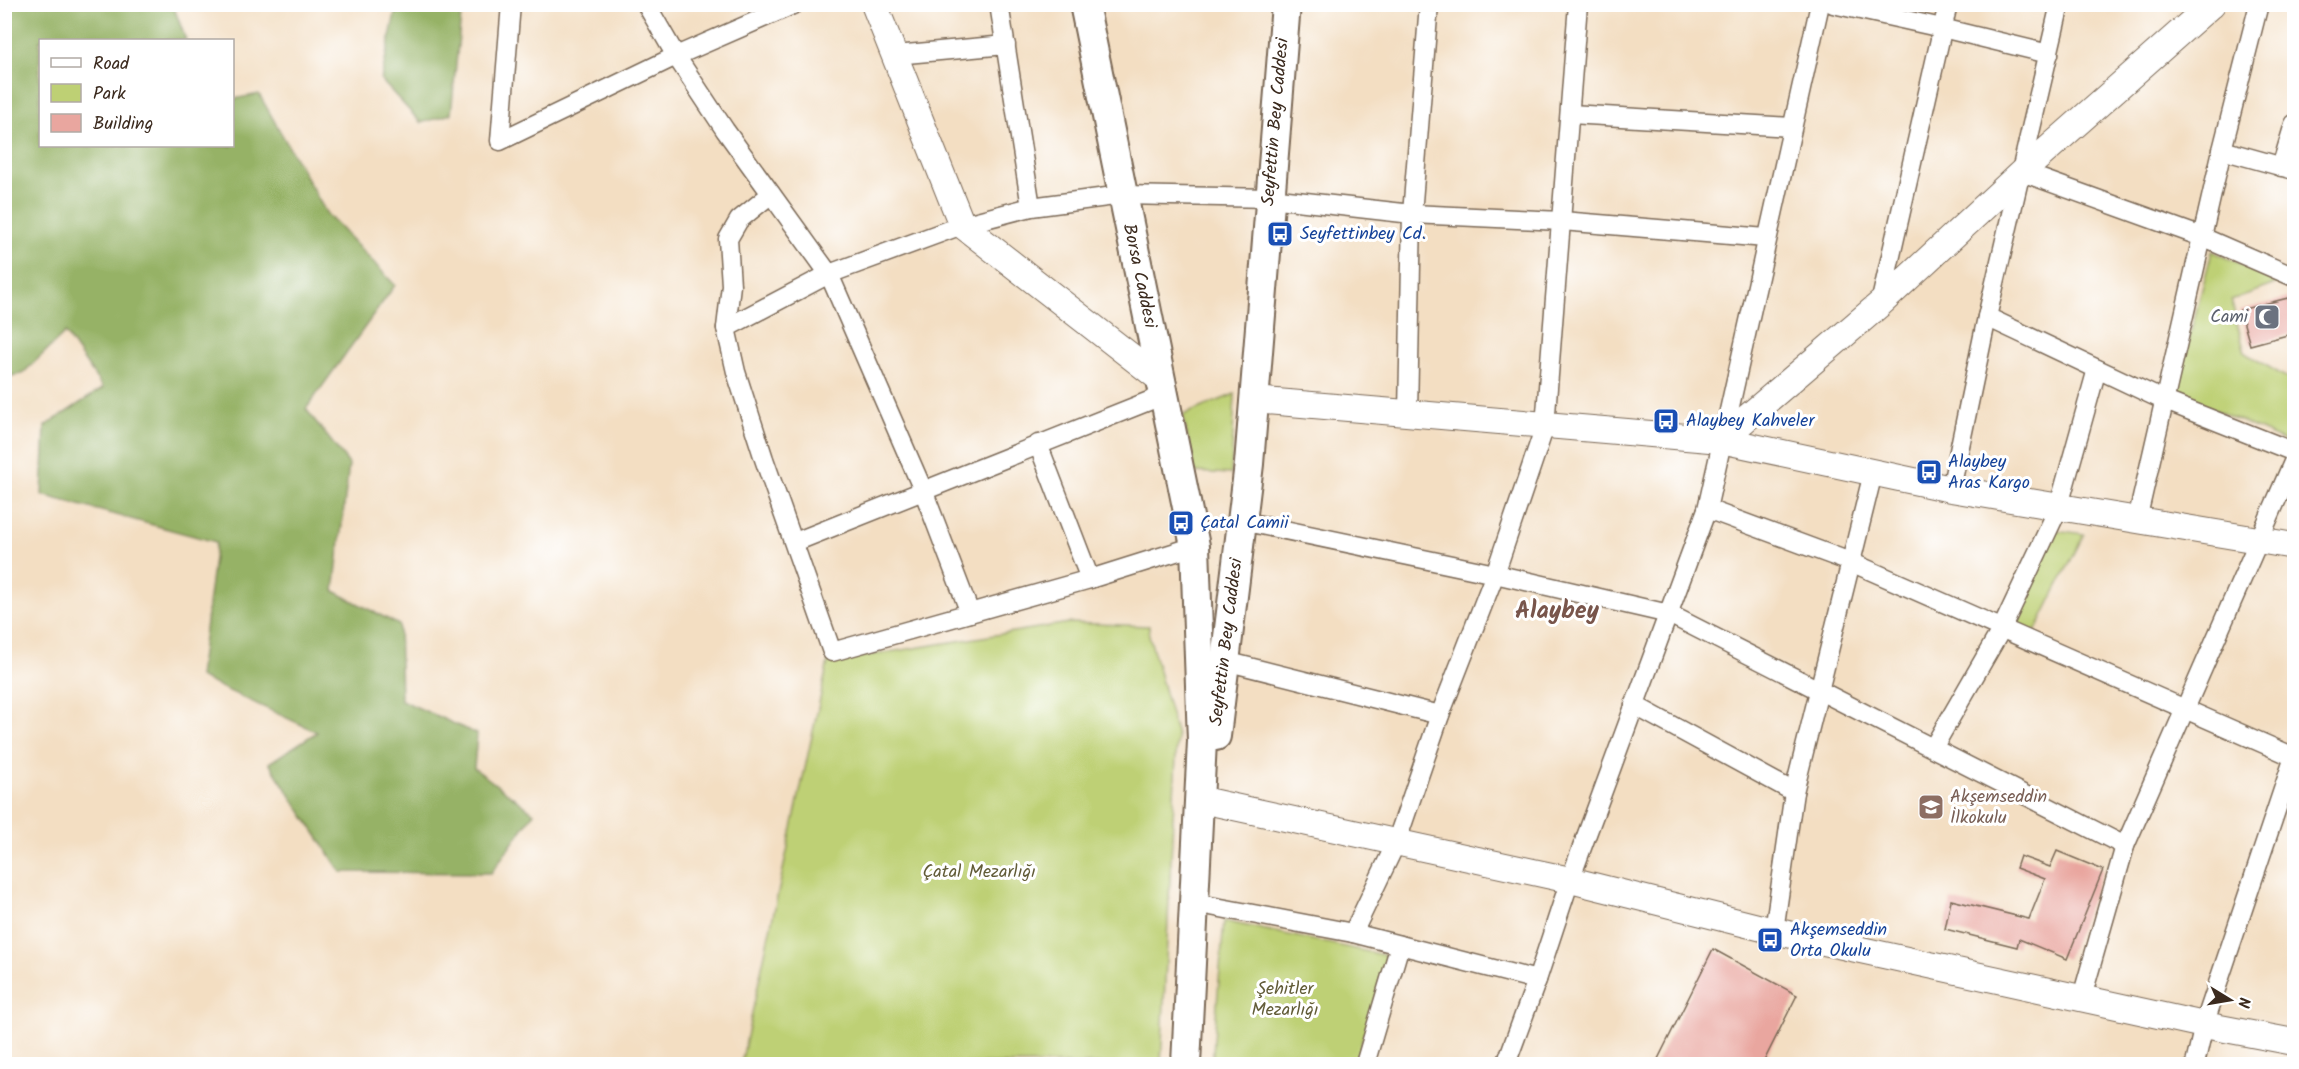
<svg xmlns="http://www.w3.org/2000/svg" width="2299" height="1069" viewBox="0 0 2299 1069" font-family="Kalam,sans-serif">
<style>
.green{fill:#bed074;stroke:#7c7d49;stroke-width:1.5}
.forest{fill:#96b266;stroke:#686e42;stroke-width:1.5}
.building{fill:#e9a69f}
.lines{fill:none;stroke-linecap:round;stroke-linejoin:round}
.street-casing{stroke:#7b6957;stroke-width:21}
.secondary-casing{stroke:#7b6957;stroke-width:28}
.primary-casing{stroke:#7b6957;stroke-width:32}
.street{stroke:#fff;stroke-width:18}
.secondary{stroke:#fff;stroke-width:26}
.primary{stroke:#fff;stroke-width:28}
.labels{text-anchor:middle;dominant-baseline:central;stroke-width:6;stroke-linejoin:round;paint-order:stroke}
.street-label{font-size:18px;fill:#3b2a1e;stroke:#fff}
.transit-label{font-size:18px;fill:#164399;stroke:#fff;text-anchor:start}
.worship-label{font-size:18px;fill:#5b616d;stroke:#fff;text-anchor:end}
.education-label{font-size:18px;fill:#785e54;stroke:#fff;text-anchor:start}
.park-label{font-size:18px;fill:#625c38;stroke:#fff}
.district-label{font-size:24px;font-weight:bold;fill:#78554b;stroke:#fff}
</style>
<rect width="100%" height="100%" fill="#fff"/>
<filter id="ink" filterUnits="userSpaceOnUse"><feTurbulence type="fractalNoise" baseFrequency=".0167" numOctaves="2"/><feDisplacementMap in="SourceGraphic" scale="12" xChannelSelector="R" yChannelSelector="G"/><feConvolveMatrix kernelMatrix="1 2 1 2 8 2 1 2 1" color-interpolation-filters="sRGB"/></filter>
<filter id="wash" filterUnits="userSpaceOnUse"><feTurbulence type="fractalNoise" baseFrequency=".008" numOctaves="4" result="noise"/><feDisplacementMap in="SourceGraphic" scale="24" xChannelSelector="R" yChannelSelector="G"/><feGaussianBlur stdDeviation="1.35" result="paint"/><feColorMatrix in="noise" values="0 0 0 0 0 0 0 0 0 0 0 0 0 0 0 0 0 1.4 0 .05"/><feComposite in="paint" operator="in"/></filter>
<g filter="url(#wash)">
<rect width="100%" height="100%" fill="#f3dec2"/>
<!-- green -->
<g class="green">
<path d="M2212,251L2281,282L2231,300L2245,353L2294,382V412L2285,441L2175,392Z"/>
<path d="M1235,394L1231,474L1194,472L1183,415Z"/>
<path d="M2056,530L2084,534L2031,640L2009,627Z"/>
<path d="M1069,623L1149,626V635L1177,736L1161,1064H741L828,662Z"/>
<path d="M1224,921L1388,956L1355,1064H1212Z"/>
</g>
<!-- forest -->
<g class="forest">
<path d="M5,4L173,5L186,40H40V146H232L233,99L259,94L327,214L395,285L306,409L349,464L334,591L399,625L401,700L477,734L474,768L534,813L491,873L341,872L269,763L317,732L199,677L216,542L42,495L45,426L103,388L65,333L22,374L5,377Z"/>
<path d="M397,4L462,5L451,114L421,123L381,80Z"/>
</g>
<g id="blocks">
<!-- building -->
<g class="building">
<path d="M2288,298L2295,324V333L2250,345L2240,310Z"/>
<path d="M2057,851L2103,870L2067,959L2019,939L2017,947L1945,929L1951,900L2029,919L2045,879L2016,868L2020,856L2050,867Z"/>
<path d="M1713,949L1797,995L1762,1065H1655Z"/>
</g>
</g>
</g>
<g filter="url(#ink)">
<use href="#blocks" fill-opacity="0" stroke="#7b6957" stroke-width="1.5"/>
<g class="lines">
<!-- street casing -->
<g class="street-casing">
<g id="street">
<path d="M511,4L500,141L676,56L795,4"/>
<path d="M646,4L676,56L725,130L829,274L923,490L970,613"/>
<path d="M999,4L1031,207"/>
<path d="M1833,4L1942,28L2049,54"/>
<path d="M895,55L1006,45"/>
<path d="M1570,114L1791,127"/>
<path d="M2222,150L2294,170"/>
<path d="M2281,167L2294,124"/>
<path d="M2022,172L2202,237L2294,277"/>
<path d="M771,194L739,220L728,239L731,285L726,328L736,372L764,459L832,652L1090,579L1195,546"/>
<path d="M1880,304L1948,4"/>
<path d="M1987,317L2163,400L2294,452"/>
<path d="M726,328L829,274L962,225L1031,207L1122,195L1270,198L1412,214L1562,221L1766,238"/>
<path d="M1408,413L1412,214L1429,4"/>
<path d="M1038,444L1090,579"/>
<path d="M1951,489L1987,317L2060,4"/>
<path d="M1707,509L1853,563L2294,757"/>
<path d="M2137,520L2222,150L2259,4"/>
<path d="M1242,521L1495,574L1669,614L2125,846"/>
<path d="M795,542L1164,395"/>
<path d="M1214,663L1225,661L1440,715"/>
<path d="M1634,705L1794,792"/>
<path d="M1933,748L2001,630L2058,509L2097,369"/>
<path d="M1205,905L1353,933L1537,980"/>
<path d="M1774,931L1794,792L1873,473"/>
<path d="M1353,933L1396,843L1440,715L1495,574L1545,426L1578,4"/>
<path d="M2082,997L2125,846L2294,460"/>
<path d="M1365,1064L1400,945"/>
<path d="M1506,1064L1537,980L1570,880L1707,509L1820,4"/>
<path d="M2195,1064L2204,1025L2294,757"/>
</g>
</g>
<!-- secondary casing -->
<g class="secondary-casing">
<g id="secondary">
<path d="M874,4L962,225L1160,379"/>
<path d="M1254,400L1721,440L1951,489L2294,546"/>
<path d="M1721,440L1880,304L2022,172L2212,4"/>
<path d="M1211,802L1570,880L1774,931L2204,1025L2294,1042"/>
</g>
</g>
<!-- primary casing -->
<g class="primary-casing">
<g id="primary">
<path d="M1084,4L1195,546L1202,741L1186,1064"/>
<path d="M1216,736L1249,464L1286,4"/>
</g>
</g>
<!-- street -->
<use href="#street" class="street"/>
<!-- secondary -->
<use href="#secondary" class="secondary"/>
<!-- primary -->
<use href="#primary" class="primary"/>
</g>
</g>
<!-- icons -->
<defs>
<g id="bus-square" transform="scale(1.35)"><rect x="-9" y="-9" width="18" height="18" rx="4" fill="#1a4fb4" stroke="#fff"/><path d="M-5-6H5V4H4V6H2V4H-2V6H-4V4H-5ZM-3.5-4V0h7V-4ZM-3.5 1.2v1.5H-2V1.2ZM2 1.2v1.5H3.5V1.2Z" fill="#fff"/></g>
<g id="mosque-square" transform="scale(1.35)"><rect x="-9" y="-9" width="18" height="18" rx="4" fill="#6b7280" stroke="#fff"/><path d="M3.5-4.9A6 6 0 1 0 3.5 4.9A5 5 0 1 1 3.5-4.9Z" fill="#fff"/></g>
<g id="school-square" transform="scale(1.35)"><rect x="-9" y="-9" width="18" height="18" rx="4" fill="#8d6e63" stroke="#fff"/><path d="M0-5L7-2L0 1L-7-2ZM-4 1L0 2.5L4 1V4Q0 6-4 4Z" fill="#fff"/></g>
</defs>
<g fill-rule="evenodd">
<use href="#bus-square" x="1280" y="234"/>
<use href="#mosque-square" x="2267" y="317"/>
<use href="#bus-square" x="1666" y="421"/>
<use href="#bus-square" x="1929" y="472"/>
<use href="#bus-square" x="1181" y="523"/>
<use href="#school-square" x="1931" y="807"/>
<use href="#bus-square" x="1770" y="940"/>
</g>
<g class="labels">
<!-- street labels -->
<g class="street-label">
<text transform="translate(1276 122) rotate(-85)">Seyfettin Bey Caddesi</text>
<text transform="translate(1139 276) rotate(78)">Borsa Caddesi</text>
<text transform="translate(1227 642) rotate(-83)">Seyfettin Bey Caddesi</text>
</g>
<!-- transit labels -->
<g class="transit-label">
<text x="1300" y="234">Seyfettinbey Cd.</text>
<text x="1686" y="421">Alaybey Kahveler</text>
<text x="1948" y="462">Alaybey<tspan x="1948" dy="21">Aras Kargo</tspan></text>
<text x="1200" y="523">Çatal Camii</text>
<text x="1790" y="930">Akşemseddin<tspan x="1790" dy="21">Orta Okulu</tspan></text>
</g>
<!-- worship labels -->
<g class="worship-label">
<text x="2248" y="317">Cami</text>
</g>
<!-- education labels -->
<g class="education-label">
<text x="1950" y="797">Akşemseddin<tspan x="1950" dy="21">İlkokulu</tspan></text>
</g>
<!-- park labels -->
<g class="park-label">
<text x="979" y="872">Çatal Mezarlığı</text>
<text x="1285" y="989">Şehitler<tspan x="1285" dy="21">Mezarlığı</tspan></text>
</g>
<!-- district labels -->
<g class="district-label">
<text x="1557" y="611">Alaybey</text>
</g>
</g>
<!-- margin -->
<rect width="2299" height="1069" fill="none" stroke="#fff" stroke-width="24"/>
<!-- legend -->
<rect x="39" y="39" width="195" height="108" fill="#ffffff" stroke="#b1aaa5" stroke-width="1.5"/>
<rect x="51" y="58" width="30" height="9" fill="#ffffff" stroke="#b1aaa5" stroke-width="1.5"/>
<text x="93" y="69" font-size="18" fill="#3b2a1e">Road</text>
<rect x="51" y="84" width="30" height="18" fill="#bed074" stroke="#b1aaa5" stroke-width="1.5"/>
<text x="93" y="99" font-size="18" fill="#3b2a1e">Park</text>
<rect x="51" y="114" width="30" height="18" fill="#e9a69f" stroke="#b1aaa5" stroke-width="1.5"/>
<text x="93" y="129" font-size="18" fill="#3b2a1e">Building</text>
<!-- north arrow -->
<g transform="translate(2230 1000) rotate(101)" stroke="#ffffff" stroke-width="4.5" paint-order="stroke">
<path d="M0-4.5L10 22L0 15L-10 22Z" fill="#3b2a1e"/>
<text y="-9" font-size="16" font-weight="bold" text-anchor="middle" fill="#3b2a1e">N</text>
</g>
</svg>
